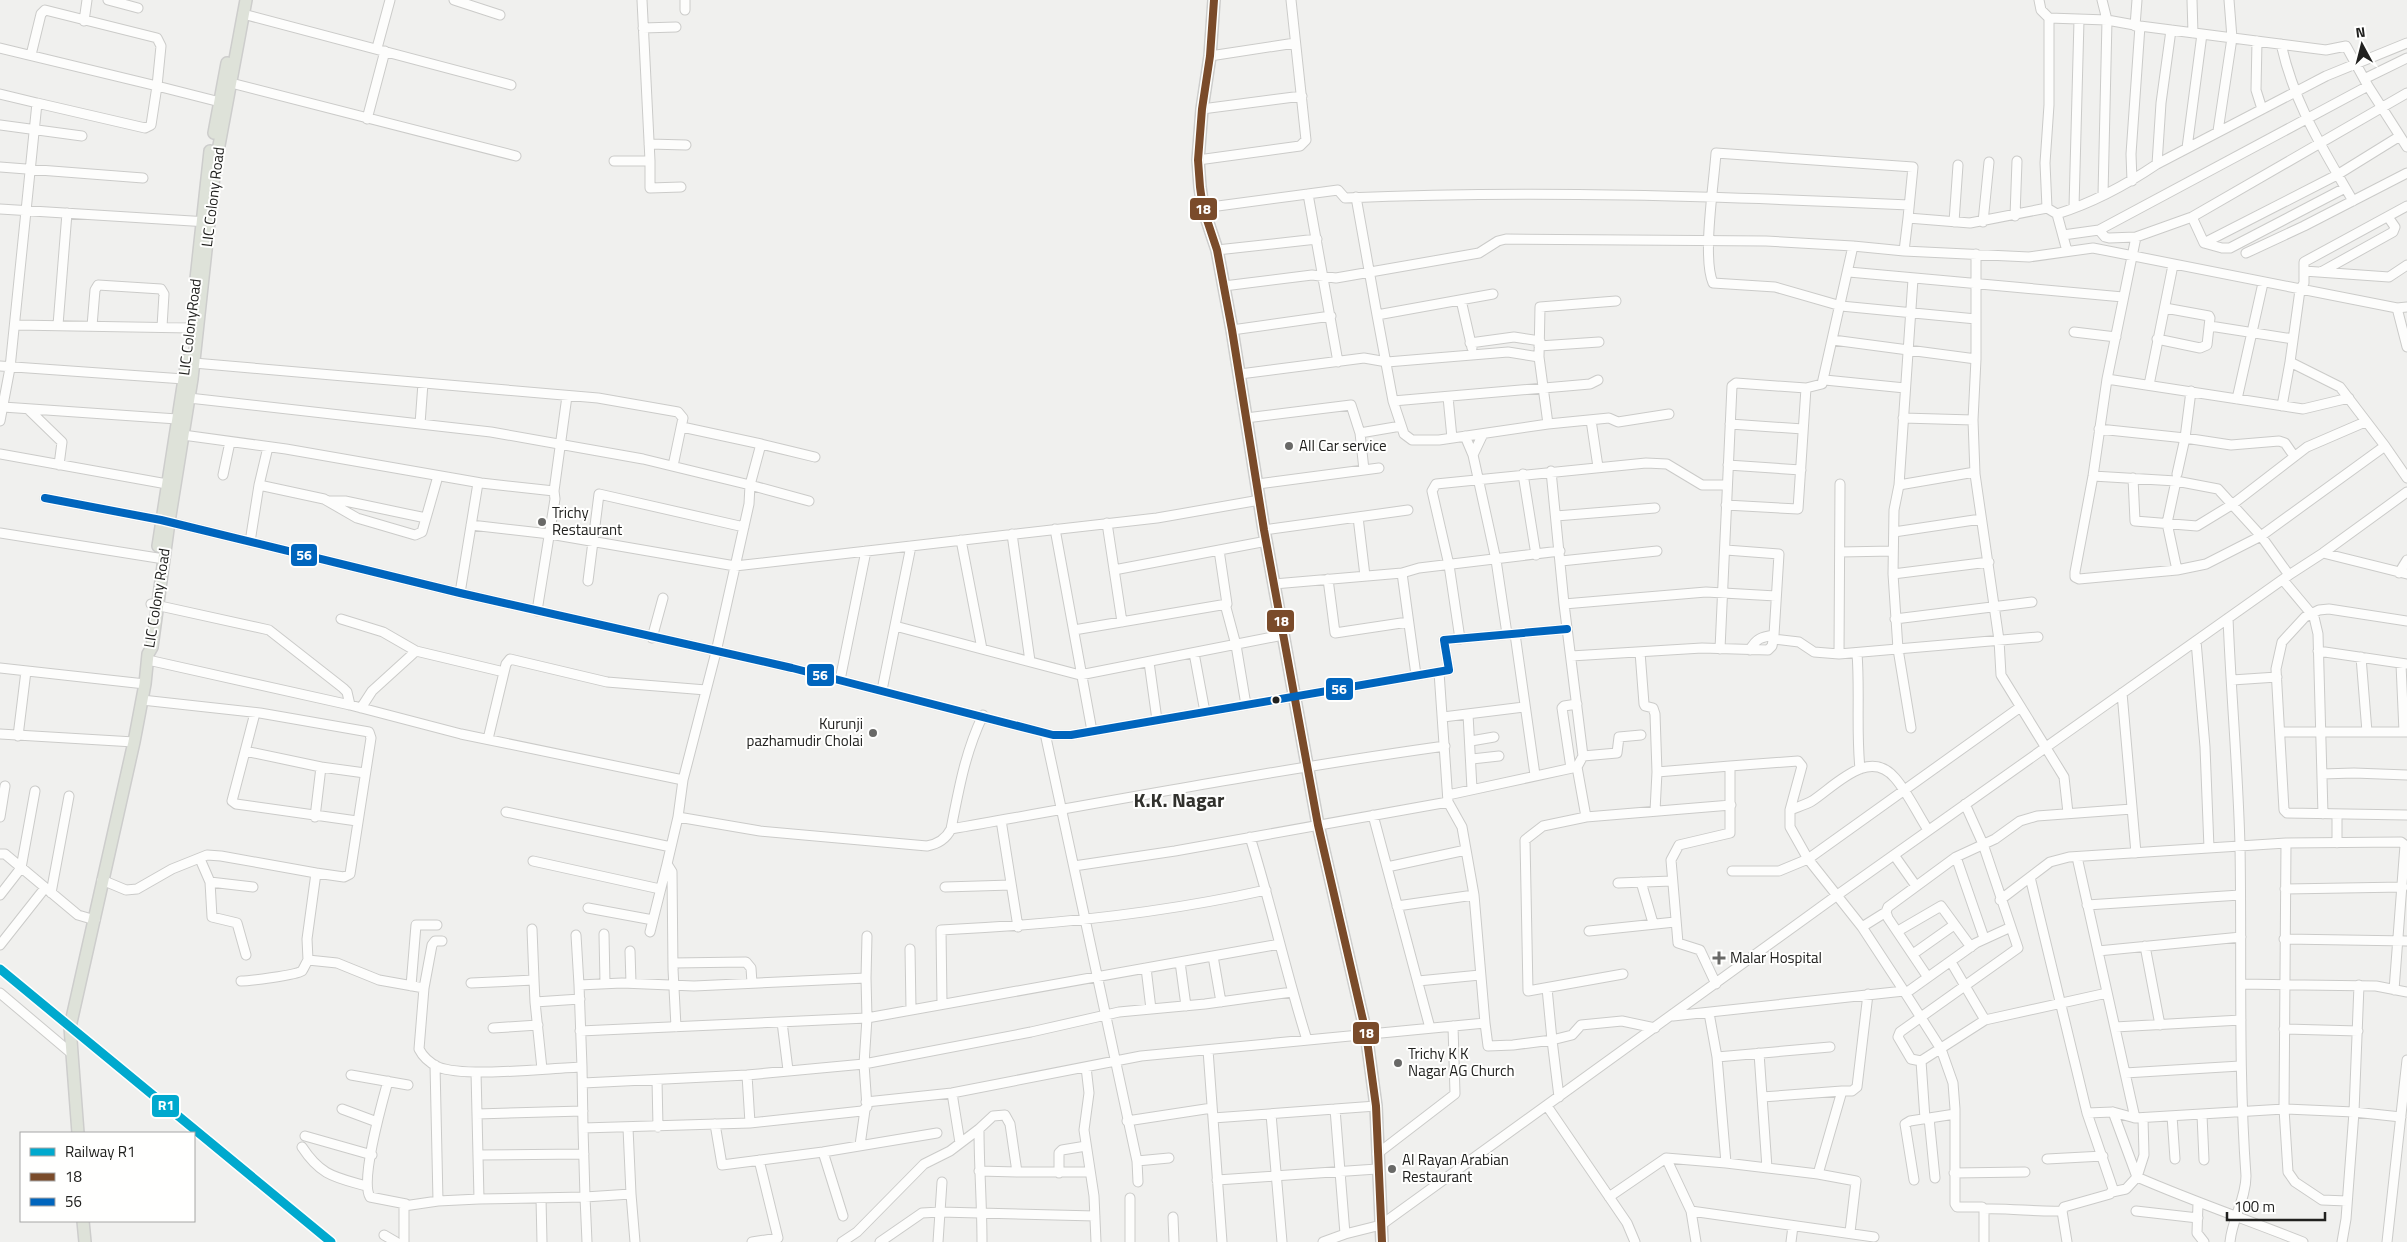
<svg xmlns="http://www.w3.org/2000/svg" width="2407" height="1242" font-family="'Titillium Web',sans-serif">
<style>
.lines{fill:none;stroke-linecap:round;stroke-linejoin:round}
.minor-casing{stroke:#cbcbc9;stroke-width:11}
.major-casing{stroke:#cdcdcc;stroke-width:14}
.minor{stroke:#fdfdfc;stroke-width:9}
.major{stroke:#dee2d9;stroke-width:11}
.bus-1-casing{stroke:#fffffe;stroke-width:11}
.bus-2-casing{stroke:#fffffe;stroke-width:11}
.bus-1{stroke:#7a4b2a;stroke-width:8}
.bus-2{stroke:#0065bd;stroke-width:8}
.rail-1-casing{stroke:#fffffe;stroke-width:12}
.rail-1{stroke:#00a9ce;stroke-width:9}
.poi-dot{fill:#696967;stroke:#fffffe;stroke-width:2}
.bus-dot{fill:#21211f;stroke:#fffffe;stroke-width:2}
.labels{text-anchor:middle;stroke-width:4;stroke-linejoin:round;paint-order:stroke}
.street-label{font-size:15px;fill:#21211f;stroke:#fffffe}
.poi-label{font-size:15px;fill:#21211f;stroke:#fffffe;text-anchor:start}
.district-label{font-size:20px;font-weight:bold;fill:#31312d;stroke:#fffffe}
.line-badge{stroke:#fffffe;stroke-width:2}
.badge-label{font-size:14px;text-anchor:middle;font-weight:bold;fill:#fff}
</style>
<rect width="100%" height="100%" fill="#f0f0ee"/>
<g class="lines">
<g class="minor-casing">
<path id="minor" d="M 108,0 L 138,8
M 454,0 L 500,15
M 685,0 L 685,10
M 2039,0 L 2041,10 L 2049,18
M 2102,0 L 2107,20 L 2103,195
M 2192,0 L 2193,33
M 243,14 L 511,85
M 84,21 L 87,0
M 2135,26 L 2137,0
M 643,28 L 676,27
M 2257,41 L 2256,90 L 2262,109
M 2281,44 C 2295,106 2322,147 2353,201
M 0,48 L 157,86 L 161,46 L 157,38 L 45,10 L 41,14 L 31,55
M 377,48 L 390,0
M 1210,56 L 1295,43
M 2364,79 L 2407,58
M 231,83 L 516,156
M 0,94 L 37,103
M 1202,109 L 1302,96
M 367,119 L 385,51
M 0,125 L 82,136
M 2218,131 L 2232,38 L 2229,0
M 649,144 L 686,145
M 2187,148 L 2202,34
M 1198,160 L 1300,146 L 1306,140 L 1291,0
M 614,161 L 650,161 L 642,0
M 650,161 L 650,188 L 681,187
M 2157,164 L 2161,103 L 2171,30
M 0,167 L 143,178
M 2132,181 L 2131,154 L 2140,26
M 1308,194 L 1338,362
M 1356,197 L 1377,315 L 1493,294
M 2074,207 L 2079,20
M 1203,208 L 1338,190 L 1345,198 C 1533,190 1721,196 1909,205
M 0,209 L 208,222
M 2057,214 C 2092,203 2126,185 2157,164 L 2326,76 L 2407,43
M 2015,216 L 2017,161
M 2192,217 L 2204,243 L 2222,248 L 2230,248 L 2345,188
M 1908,218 L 1913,167 L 1716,153 C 1714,183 1702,258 1713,283 L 1775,287 L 1841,306 L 1976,319
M 1954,222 L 1958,165
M 1983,222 L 1989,162
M 2099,230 L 2105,237 L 2109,238 L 2136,237 L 2192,217 L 2407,93
M 2063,235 L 2099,230 L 2368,86
M 2136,237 L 2107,379 L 2093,476 L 2075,572 L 2075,577 L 2079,579 L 2177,570 L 2206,564 L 2261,536 L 2385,446 L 2340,387 L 2290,362 L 2300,290 L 2304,283 L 2304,262 L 2407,206
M 2204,243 L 2337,175 L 2400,136
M 1217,250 L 1317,239
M 1904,251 L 1908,218 L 1970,223 L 2047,208
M 2067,251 L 2057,214 L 2047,208 L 2045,163 L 2049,105 L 2049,18 L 2107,20 L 2140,26 L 2326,50 L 2346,46 L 2368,86 L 2407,147
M 2246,253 L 2304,226 L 2407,173
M 1976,254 L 1976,359 L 1973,420 L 1975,474 L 1999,640 L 2001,675 L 2064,777 L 2068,813
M 2304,271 L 2389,277 L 2407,265
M 1849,272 L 2123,297
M 2321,272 L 2393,232 L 2395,227 L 2388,217
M 1224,286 L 1312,275 L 1336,278 L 1479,253 L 1498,241 L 1506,239 L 1766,241 L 1853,246 L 1904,251 L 2029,257 L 2093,248 L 2397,308 L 2407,307
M 1461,300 L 1472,348
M 2397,308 L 2407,347
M 1377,315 L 1393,401 L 1590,384 L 1598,380
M 15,325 L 191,328
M 58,325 L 67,213
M 92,326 L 95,290 L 98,285 L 161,289 L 164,294 L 162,327
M 2210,326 L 2293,339
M 1232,330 L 1331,316
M 2074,332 L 2116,337
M 2157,339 L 2200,348 L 2207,345 L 2210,318 L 2209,316 L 2165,308
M 1833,340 L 1976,359
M 1470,343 L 1514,337 L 1540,341
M 1539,346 L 1599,342
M 1539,357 L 1548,424
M 194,363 L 598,398 L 678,412 L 683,418 L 673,466
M 0,366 L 184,379
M 1240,374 L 1364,358 L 1387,362 L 1508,352 L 1539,357 L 1540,307 L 1616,301
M 2107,379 L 2303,409 L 2349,398
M 1825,380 L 1905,388
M 2149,385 L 2173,265
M 1448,397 L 1452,438
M 189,398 L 491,432 L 643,459 L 750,485 L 749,504 L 716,652 L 683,780 L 678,817 L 667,864 L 672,872 L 673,969 L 676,1027
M 2237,399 L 2263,283
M 1393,401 L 1404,434 L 1412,440 L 1439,440 L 1548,424 L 1609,418 L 1618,422 L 1669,414
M 2282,406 L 2290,362
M 3,407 L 177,419
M 29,410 L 62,442 L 59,465
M 1246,418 L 1351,405 L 1360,433 L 1364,470
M 1903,418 L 1973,420
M 1591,420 L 1598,467
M 0,421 L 10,368 L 37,103 L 145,128 L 151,125 L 157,86 L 224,103
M 420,424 L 423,383
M 1730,424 L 1803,429
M 682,427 L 761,444 L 750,485 L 809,501
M 2099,429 L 2185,438 L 2231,445 L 2279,441 L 2285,443 L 2294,456
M 1360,433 L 1401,426
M 183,435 L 286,449 L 481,483 L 554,491 L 567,396
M 1465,436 L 1473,455 L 1496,560 L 1507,634
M 761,444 L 815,457
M 2385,446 L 2407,478
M 268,447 L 259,485 L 324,499 L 357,518 L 415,535 L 422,532 L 438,476
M 0,454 L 167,484
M 1473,455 L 1483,434
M 1728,465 L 1801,470
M 1551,471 L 1564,604 L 1583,756 L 1577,767
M 1523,474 L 1536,555
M 2177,474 L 2185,438 L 2191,391
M 223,475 L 230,442
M 2093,476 L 2176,481 L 2218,489 L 2261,536 L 2289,575
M 2133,478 L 2135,521 L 2197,526 L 2233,504 L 2307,447 L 2365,422
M 2176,481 L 2167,523 L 2177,570
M 1258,484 L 1379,468
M 1899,485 L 1975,472
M 45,498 L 161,520 L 460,593 L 792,668 L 1053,735 L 1071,735 L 1449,670 L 1444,640 L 1567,629
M 329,501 L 345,501 L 426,518
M 1726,505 L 1798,509 L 1806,388
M 1556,516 L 1655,508
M 1358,517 L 1365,576
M 1107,523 L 1122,622
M 471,525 L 550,534 L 735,566 L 911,546
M 1055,529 L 1092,731
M 1264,530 L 1408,510
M 1894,532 L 1981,519
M 0,533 L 164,559
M 1012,534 L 1030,661
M 961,540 L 982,649
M 250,542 L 259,485
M 1840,552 L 1893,551
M 2323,553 L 2407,574
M 1561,561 L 1657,551
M 1114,570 L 1267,541
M 1402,573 L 1416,675
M 2399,573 L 2407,560
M 1893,574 L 1989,562
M 1328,579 L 1335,633 L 1408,622
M 2283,580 L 2314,617 L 2318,634 L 2323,814
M 588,581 L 599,494 L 744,527
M 1274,584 L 1402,573 L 1419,568 L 1560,551
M 460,593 L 478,483
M 151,604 L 269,630 L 343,688 L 347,692 L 350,705
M 1225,604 L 1236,645 L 1246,705
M 1564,604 L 1706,592 L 1776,596
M 537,611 L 555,499 L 554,491
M 2228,618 C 2231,694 2238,770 2240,846 C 2242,956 2238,1066 2246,1176 C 2246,1199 2232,1219 2230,1242
M 341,619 L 383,632 L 416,651 L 504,672
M 1895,619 L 2032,602
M 2407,621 L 2329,609 L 2319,610 L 2305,617 L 2282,642 L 2276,669 L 2284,810 L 2287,813 L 2407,815
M 895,626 L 1080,675 L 1283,635
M 1074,630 L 1227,604 L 1219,550
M 1515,634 L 1535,775
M 652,638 L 663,598
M 1460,639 L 1449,565 L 1432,491 L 1436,484 L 1646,463 L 1667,464 L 1702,485 L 1727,485
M 1774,639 L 1799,642 L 1814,652 L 1839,654 L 2038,637
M 2196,641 L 2205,747 L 2209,848
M 1720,649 L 1732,386 L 1736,383 L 1806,388 L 1822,384 L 1853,246
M 1750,650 C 1756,638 1762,637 1774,635
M 2318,651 L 2407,664
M 1640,652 L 1644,704 L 1645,706 L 1653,708 L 1655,714 L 1657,772 L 1655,811
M 1194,653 L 1205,712
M 1857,653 C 1860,692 1856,730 1860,769
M 1839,654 L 1840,484
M 1571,656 L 1702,648 L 1768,650 L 1772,646 L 1774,635 L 1779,554 L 1726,550
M 2361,657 L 2367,732
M 148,660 L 350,705 L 461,734 L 683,780
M 1149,662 L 1157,720
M 2401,664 L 2404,732
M 0,668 L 145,684
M 840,680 L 866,551
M 2232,680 L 2277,677
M 882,690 L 911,546 L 1157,518 L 1260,500
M 2122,693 L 2136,853
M 142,700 L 260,713 L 369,732 L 371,738 L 350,874 L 344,877 L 316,873
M 361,708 L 372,691 L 416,651
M 255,713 L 232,801 L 236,804 L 357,821
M 1468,714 L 1472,789
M 1443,717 L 1524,707
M 1911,728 L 1898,649 L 1893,574 L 1894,510 L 1899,485 L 1913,279
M 2280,732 L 2407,732
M 1045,733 L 1137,1161 L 1138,1182
M 0,734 L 134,742
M 18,736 L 26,671
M 488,739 L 506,664 L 510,659 L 607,682 L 706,690
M 1471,741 L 1494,737
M 245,751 L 321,767 L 315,817
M 1583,756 L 1617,753 L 1619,737 L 1641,735
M 1472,759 L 1499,756
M 321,767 L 365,773
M 1571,768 L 1562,708 L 1564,706 L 1577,704
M 1657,772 L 1730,766
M 2322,774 L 2354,773 L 2407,775
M 1448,795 L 1577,767 L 1586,817 L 1731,805
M 1448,802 L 1462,827 L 1474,895 L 1485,1023
M 1965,804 L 1983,844 L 2018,948 L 1900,1032 L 1898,1037 L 1911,1059 L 1921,1061 L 1985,1020 L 2107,993
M 1790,810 C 1797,807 1805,805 1812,801 C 1835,786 1869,747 1895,778 C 1908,793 1917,813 1928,830
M 506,812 L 671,847
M 2337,814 L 2337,843
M 1373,815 L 1430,1028
M 0,817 L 5,786
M 678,817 L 760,831 L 927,846 C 938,844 946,839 951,829 C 959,788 965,753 983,715
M 1586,817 L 1543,826 L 1525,840 L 1528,991 L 1623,974
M 1001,820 L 1018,927
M 951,829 C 1116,800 1280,769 1445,746
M 1250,837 C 1271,904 1286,973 1307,1040
M 2286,843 L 2401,842 L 2405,845 L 2394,990
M 0,854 L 5,854 L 78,915 L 95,920
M 1894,855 L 1916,886
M 1956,857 L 1984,938
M 2077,857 L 2135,1118 L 2284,1109 L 2354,1112 L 2401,1117
M 200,859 L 210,882 L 212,917 L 237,923 L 246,955
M 533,861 L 660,889
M 1074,866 L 1175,851 L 1448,802 L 1439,672
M 1387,867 L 1466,850
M 1732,871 L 1779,871 L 1808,859 L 2019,708
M 2030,877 L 2087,1113 L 2113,1189 L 2110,1194 L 2064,1207 L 2062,1211 L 2067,1242
M 102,880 L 126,890 L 137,889 L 172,869 L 207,855 L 221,856 L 316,873 L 307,939 L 308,960 L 337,963 L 379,980 L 424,988 L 419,1049 C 423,1057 430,1063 438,1067 C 466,1078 548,1068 582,1067 L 579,985 L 622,983 L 694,986 L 866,978 L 867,1018 L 864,1064 L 867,1107 L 862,1111 L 750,1123 L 583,1128 L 582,1067
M 210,882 L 253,887
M 1641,882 L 1653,923
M 1618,883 L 1672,881
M 945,887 L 1011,885
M 2285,889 L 2403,887
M 51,893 L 69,796
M 0,895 L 21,868 L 35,791
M 2000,900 L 2050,862 L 2069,857 L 2286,843 L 2284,1109 L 2288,1172 L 2295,1182 L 2322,1200 L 2347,1201
M 2087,905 L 2240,895
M 1397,906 L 1474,895
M 588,908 L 653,920
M 1862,927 L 1886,912
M 532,929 L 534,980
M 1589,931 L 1675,922
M 1898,931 L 1941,906 L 1971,947
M 650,932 L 667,864
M 604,934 L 605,983
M 576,935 L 579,985
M 2284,939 L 2407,941
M 0,945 L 45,888
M 2145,946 L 2160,1025
M 910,949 L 911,1009
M 630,951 L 631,983
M 2098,951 L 2241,937
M 1913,954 L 1954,925
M 1213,956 L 1221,1002
M 1180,962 L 1186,1006
M 1951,962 L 1985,1020
M 673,963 L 746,962 L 751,968 L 752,983
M 1146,968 L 1151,1009
M 1927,976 L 1888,918 L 1886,912 L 1888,907 L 1956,857 L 1995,839 L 2020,821 L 2037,816 L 2132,809
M 866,978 L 867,936
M 241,981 C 250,981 296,975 302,971 C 304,968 306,963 308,960
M 1418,981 L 1480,975
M 471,983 L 534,980 L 535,1002
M 1716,984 L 1700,950 L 1678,943 L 1671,860 L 1679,845 L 1730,833 L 1730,766 L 1798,761 L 1802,766 L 1790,810 L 1790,827 L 1808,859 L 1862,927 L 1904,991 L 1941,1049 L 1953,1083 L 1955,1109 L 1955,1204 L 1957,1207 L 1982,1207 L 1984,1209 L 1984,1242
M 2241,984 L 2376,986 L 2407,992
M 411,986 L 416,925 L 437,925
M 424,988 L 432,945 L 435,941 L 442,941
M 1547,988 L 1552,1040 L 1572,1035 L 1581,1025 L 1622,1021 L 1655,1028
M 0,993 L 71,1053
M 1906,993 L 1976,943 L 2011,927
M 942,1003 L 941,930 C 1051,925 1159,914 1266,890
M 1709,1013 L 1717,1057 L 1726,1163 L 1818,1174 L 1842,1091 L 1852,1091 L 1857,1087 L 1868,994
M 1673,1016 L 1904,991
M 782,1022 L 788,1070
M 2115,1027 L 2241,1020
M 493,1028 L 538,1025
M 2284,1029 L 2358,1031
M 580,1031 L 867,1018 L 1280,944
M 1208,1050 L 1222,1242
M 1759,1053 L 1767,1168
M 1717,1057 L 1830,1047
M 1921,1061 L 1925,1119
M 435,1065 L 438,1201 L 479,1199 L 476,1072
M 1086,1067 L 1089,1093 L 1084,1130 L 1094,1196 L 1096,1242
M 542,1069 L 535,1002 L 580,999
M 2125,1073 L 2240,1066
M 351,1075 L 408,1085
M 747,1075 L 750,1123
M 657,1080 L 658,1127
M 388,1081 C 382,1103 360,1180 370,1197 L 406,1204
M 583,1083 L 747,1075 L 864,1064 L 1031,1032 L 1119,1012 L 1205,1004 L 1292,992
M 952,1093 L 960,1143
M 1762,1097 L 1842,1091
M 866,1102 L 952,1093 L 1141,1056 L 1485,1023 L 1488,1046 L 1513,1045 L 1552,1040 L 1559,1097
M 1547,1106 L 1627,1223 L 1635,1242
M 342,1109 L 377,1122
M 1335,1109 L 1345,1234
M 2087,1113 L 2113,1112 L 2135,1118
M 477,1114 L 583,1111
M 1271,1114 L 1282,1242
M 2202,1115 L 2204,1160
M 2172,1116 L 2175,1159
M 1213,1118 L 1376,1106
M 1929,1118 L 1935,1178
M 2143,1118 L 2144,1155 L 2137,1177 C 2192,1201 2248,1220 2303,1242
M 1127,1121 L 1212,1108
M 715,1124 L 722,1165 L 823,1152 L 937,1133
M 305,1136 L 372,1155
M 860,1145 L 865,1110
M 302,1147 C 321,1176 335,1177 366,1186
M 823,1152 L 843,1216
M 1377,1154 L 1455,1094 L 1453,1026
M 478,1155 L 584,1154
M 1666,1158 L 1691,1211 L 1696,1242
M 2047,1159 L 2103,1156
M 1137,1161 L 1169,1158
M 979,1171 L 1017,1172 L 1010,1124 L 1005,1115 L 993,1116 L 979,1129 C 979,1167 982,1204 982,1242
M 1017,1172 L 1090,1172
M 1059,1173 L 1059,1153 L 1062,1150 L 1086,1146
M 1954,1173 L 2025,1172
M 1818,1174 L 1856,1181 L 1850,1232
M 1217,1180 L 1377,1169
M 1914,1180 L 1905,1124 L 1910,1121 L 1955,1114
M 2112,1192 L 2126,1189 L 2137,1177 L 2113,1112
M 631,1194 L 635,1242
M 1609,1197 L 1666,1158 L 1726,1163
M 541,1198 L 542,1242
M 479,1199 L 585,1197 L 583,1128
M 2198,1203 L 2197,1233 L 2204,1242
M 1984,1209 C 2011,1208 2035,1212 2062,1211
M 1691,1211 L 1874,1237
M 2136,1211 L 2198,1218
M 1173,1217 L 1174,1242
M 384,1235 L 396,1242
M 404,1242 L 404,1206 L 438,1201
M 587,1242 L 585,1197 L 631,1194 L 628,1128
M 752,1242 L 778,1238 L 759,1160
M 842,1242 L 857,1232 L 924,1164 L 950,1151 L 979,1129
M 880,1242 L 922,1213 L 940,1212 L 942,1182
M 938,1242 L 940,1212 L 1095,1216
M 1130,1242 L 1130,1198
M 1323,1242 L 1345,1234 L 1381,1225 L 1836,896 L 2289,575 L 2323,553 L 2407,492
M 1791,1242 L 1793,1226
M 2342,1242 L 2346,1219 L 2354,1112 L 2359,985
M 2387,1242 L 2407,1060"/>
</g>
<g class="major-casing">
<path id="major" d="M 1214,0 L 1210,56 L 1202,109 L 1198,160 L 1200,187 L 1203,208 L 1217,250 L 1232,330 L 1264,530 L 1318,825 L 1366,1033 L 1376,1106 L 1382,1242
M 214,133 L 227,63
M 196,279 L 210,151
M 158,546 L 187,360
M 78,1133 L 70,1027 L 134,742 L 145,684 L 148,654 L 152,647 L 169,522 L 192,379 L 215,167 L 246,0
M 83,1221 L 85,1242"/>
</g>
<use href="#minor" class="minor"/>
<use href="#major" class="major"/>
<g class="bus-1-casing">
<path id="bus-1" d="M 1214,0 L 1210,56 L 1202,109 L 1198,160 L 1200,187 L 1203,208 L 1217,250 L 1232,330 L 1264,530 L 1318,825 L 1366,1033 L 1376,1106 L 1382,1242"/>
</g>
<g class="bus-2-casing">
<path id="bus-2" d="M 45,498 L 161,520 L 460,593 L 792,668 L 1053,735 L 1071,735 L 1449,670 L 1444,640 L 1567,629"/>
</g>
<use href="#bus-1" class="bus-1"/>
<use href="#bus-2" class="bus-2"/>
<g class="rail-1-casing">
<path id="rail-1" d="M 0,969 L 331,1242"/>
</g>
<use href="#rail-1" class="rail-1"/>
</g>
<g class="poi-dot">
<circle cx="1289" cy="446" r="5"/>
<circle cx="542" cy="522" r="5"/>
<circle cx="873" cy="733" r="5"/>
<path d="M1716.5 950.5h5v5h5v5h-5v5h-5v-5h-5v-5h5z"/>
<circle cx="1398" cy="1063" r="5"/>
<circle cx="1392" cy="1169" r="5"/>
</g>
<circle class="bus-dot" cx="1276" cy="700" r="4.5"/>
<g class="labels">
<g class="street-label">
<text transform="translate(213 197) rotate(-83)" y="5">LIC Colony Road</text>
<text transform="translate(190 327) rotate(-83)" y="5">LIC ColonyRoad</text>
<text transform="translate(157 598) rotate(-81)" y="5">LIC Colony Road</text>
</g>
<g class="poi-label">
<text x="1299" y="451">All Car service</text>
<text x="552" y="518">Trichy<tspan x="552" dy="17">Restaurant</tspan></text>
<text x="863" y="729" text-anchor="end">Kurunji<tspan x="863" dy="17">pazhamudir Cholai</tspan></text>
<text x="1730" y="963">Malar Hospital</text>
<text x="1408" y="1059">Trichy K K<tspan x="1408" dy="17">Nagar AG Church</tspan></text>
<text x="1402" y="1165">Al Rayan Arabian<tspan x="1402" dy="17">Restaurant</tspan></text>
</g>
<g class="district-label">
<text x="1179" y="807">K.K. Nagar</text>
</g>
</g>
<g class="line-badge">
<rect x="1189" y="197" width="29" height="24" rx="5" fill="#7a4b2a"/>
<rect x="290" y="543" width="28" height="24" rx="5" fill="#0065bd"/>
<rect x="1266" y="609" width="29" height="24" rx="5" fill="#7a4b2a"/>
<rect x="806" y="663" width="29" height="24" rx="5" fill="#0065bd"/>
<rect x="1325" y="677" width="29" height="24" rx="5" fill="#0065bd"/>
<rect x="1352" y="1021" width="28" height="24" rx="5" fill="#7a4b2a"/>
<rect x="151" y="1094" width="29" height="24" rx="5" fill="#00a9ce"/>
</g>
<g class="badge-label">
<text x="1203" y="214">18</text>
<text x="304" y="560">56</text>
<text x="1281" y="626">18</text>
<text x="820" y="680">56</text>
<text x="1339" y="694">56</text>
<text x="1366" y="1038">18</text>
<text x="166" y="1110">R1</text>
</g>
<rect x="20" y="1132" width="175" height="90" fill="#fffffe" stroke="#a6a6a5"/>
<rect x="30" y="1148" width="25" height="8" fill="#00a9ce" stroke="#a6a6a5"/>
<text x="65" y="1157" font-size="15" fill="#21211f">Railway R1</text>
<rect x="30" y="1173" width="25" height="8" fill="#7a4b2a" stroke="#a6a6a5"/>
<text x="65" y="1182" font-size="15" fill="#21211f">18</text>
<rect x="30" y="1198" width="25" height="8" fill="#0065bd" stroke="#a6a6a5"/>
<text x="65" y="1207" font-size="15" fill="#21211f">56</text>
<g transform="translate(2362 45) rotate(353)" stroke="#fffffe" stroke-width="4" paint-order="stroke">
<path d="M0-4L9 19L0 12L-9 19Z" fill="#21211f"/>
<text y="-8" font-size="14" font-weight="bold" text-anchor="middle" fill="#21211f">N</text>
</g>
<path d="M2227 1212v8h98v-8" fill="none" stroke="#21211f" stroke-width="2.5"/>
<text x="2234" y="1212" font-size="15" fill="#21211f" stroke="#fffffe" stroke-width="4" paint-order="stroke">100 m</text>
</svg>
